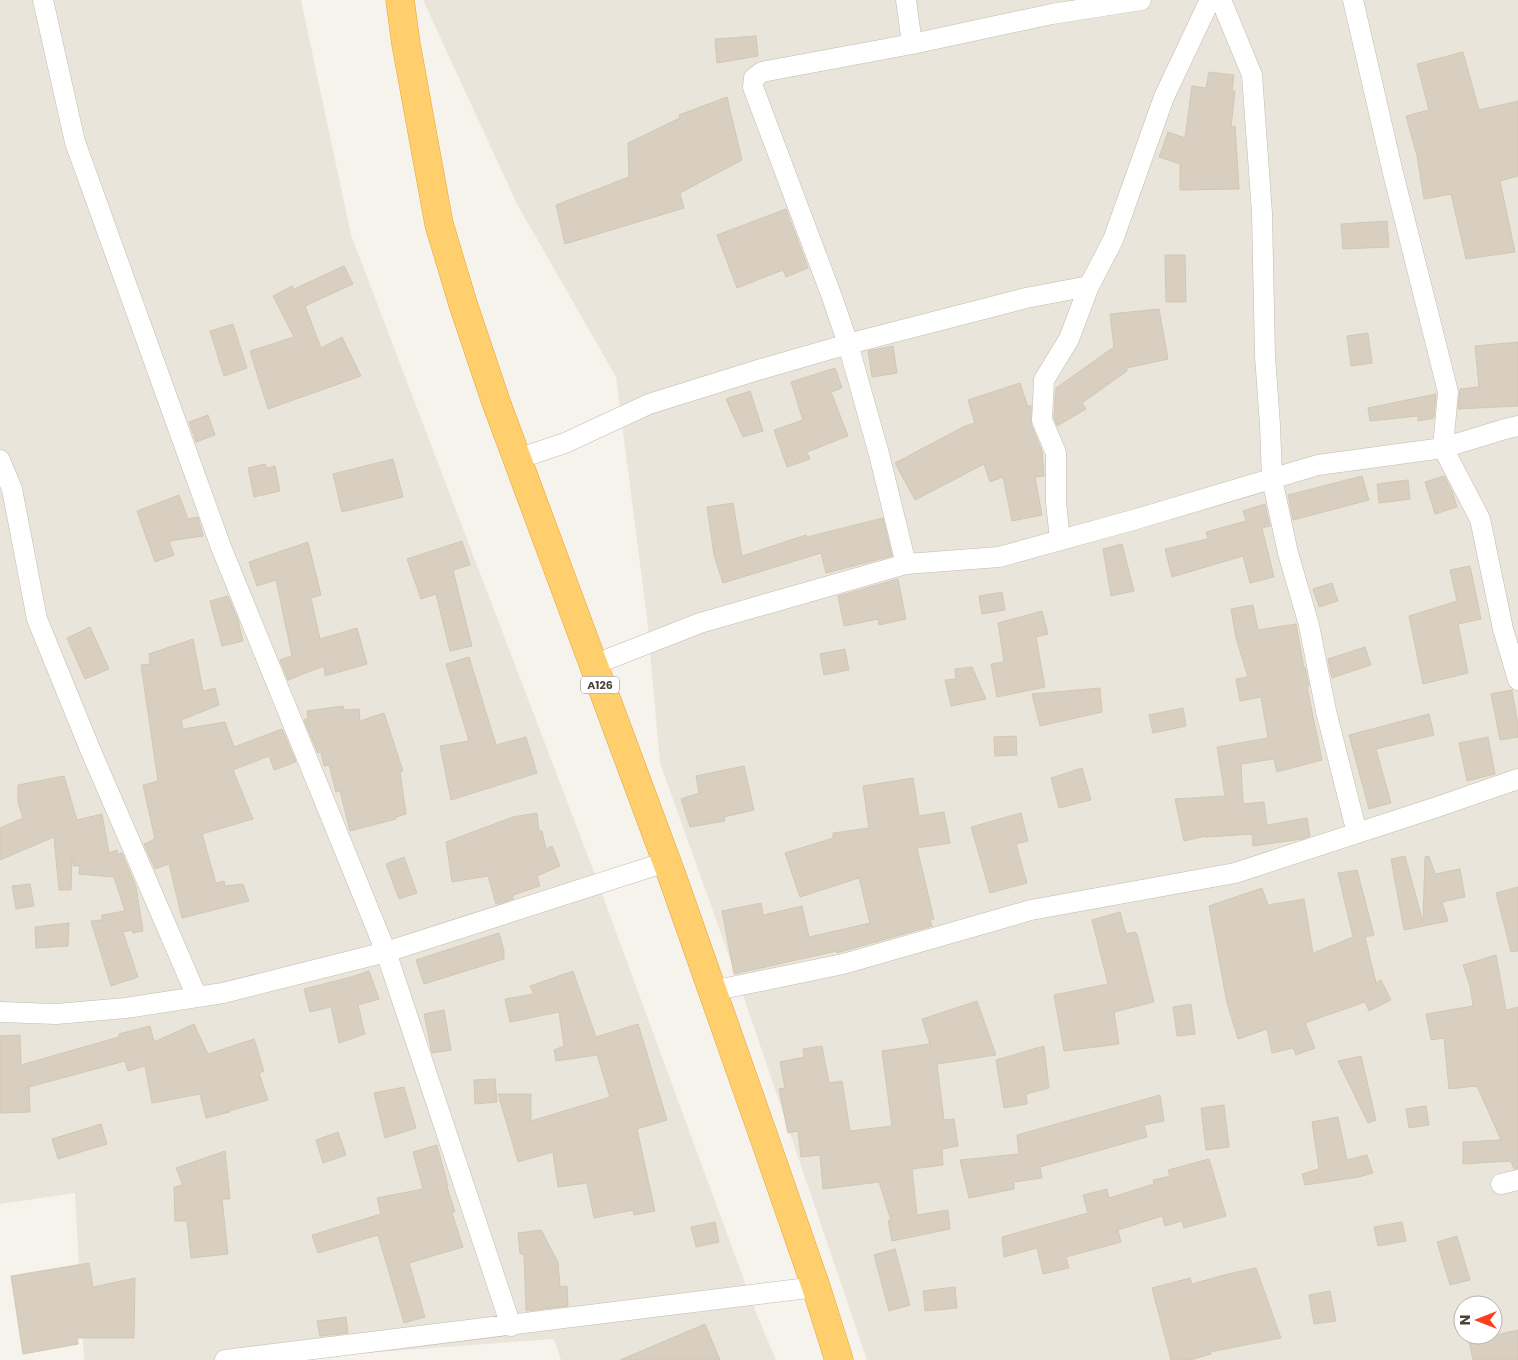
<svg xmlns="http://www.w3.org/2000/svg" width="1518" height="1360" font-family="Poppins,sans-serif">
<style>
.residential{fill:#eae5da;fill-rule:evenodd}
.building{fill:#d8cfc1;stroke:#d3c7b4}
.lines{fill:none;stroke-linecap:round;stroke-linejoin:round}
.street-casing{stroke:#c2bbae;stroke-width:21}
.highway-casing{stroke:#e0a43c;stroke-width:29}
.street{stroke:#fff;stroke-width:20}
.highway{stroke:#ffcf6e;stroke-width:28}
.labels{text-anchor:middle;stroke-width:4;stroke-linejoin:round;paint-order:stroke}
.shield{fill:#fff;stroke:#817c74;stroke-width:1}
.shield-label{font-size:11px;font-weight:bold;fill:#4b4439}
</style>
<rect width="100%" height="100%" fill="#f6f3ec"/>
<path class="residential" d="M 0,0 L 301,0 L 351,235 L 594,872 L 755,1310 L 776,1360 L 561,1360 L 554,1339 L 267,1360 L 84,1360 L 75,1193 L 0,1204 Z
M 423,0 L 1518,0 L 1518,1360 L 867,1360 L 743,995 L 660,763 L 647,618 L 616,377 L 517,204 ZM 1463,1305 L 1493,1305 L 1493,1335 L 1463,1335 Z"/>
<path class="building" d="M 756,36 L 758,56 L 717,63 L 715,39 Z
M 1463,52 L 1479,110 L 1518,101 L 1518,176 L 1500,181 L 1515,252 L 1466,259 L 1451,194 L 1424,199 L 1417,156 L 1406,116 L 1429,110 L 1417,64 Z
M 1209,72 L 1234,75 L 1232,91 L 1235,91 L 1231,127 L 1235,126 L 1239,189 L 1180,190 L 1180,164 L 1159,157 L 1168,132 L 1185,138 L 1192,86 L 1206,88 Z
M 727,97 L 742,160 L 680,193 L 684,208 L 565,244 L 556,205 L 629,177 L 628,143 L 680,118 L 679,115 Z
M 786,209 L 808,268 L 786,277 L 783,270 L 737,288 L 717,235 Z
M 1387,221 L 1389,247 L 1343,249 L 1341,224 Z
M 1165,255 L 1185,255 L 1186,302 L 1166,302 Z
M 344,266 L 353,284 L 305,306 L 321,348 L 342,337 L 361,376 L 268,409 L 250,351 L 294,337 L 273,296 L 292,286 L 294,289 Z
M 1159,309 L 1168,359 L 1127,368 L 1127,371 L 1082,403 L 1086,409 L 1057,426 L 1054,418 L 1056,388 L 1114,347 L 1110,314 Z
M 233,324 L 247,368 L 224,376 L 210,331 Z
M 1368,333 L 1372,363 L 1351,366 L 1347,336 Z
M 1518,342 L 1518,406 L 1458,409 L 1460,389 L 1479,387 L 1475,346 Z
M 893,346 L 897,373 L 872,377 L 868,351 Z
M 835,368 L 842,388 L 831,392 L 848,436 L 807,452 L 810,459 L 787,467 L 774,430 L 803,420 L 791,382 Z
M 1020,383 L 1028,407 L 1031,405 L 1031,424 L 1042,451 L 1044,476 L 1035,477 L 1042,515 L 1012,521 L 1003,477 L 990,482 L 984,464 L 915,500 L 895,463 L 965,426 L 975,423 L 968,400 Z
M 750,391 L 763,431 L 743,437 L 726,399 Z
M 1436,394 L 1434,418 L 1418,421 L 1418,416 L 1370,421 L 1368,408 Z
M 208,415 L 215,435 L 196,442 L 189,422 Z
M 393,459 L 403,497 L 342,512 L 333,474 Z
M 265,464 L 267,468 L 275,466 L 280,491 L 254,497 L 248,468 Z
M 1362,476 L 1369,500 L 1293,520 L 1288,495 Z
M 1444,476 L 1452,491 L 1457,507 L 1435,514 L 1425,482 Z
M 1408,480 L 1410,499 L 1379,503 L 1377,484 Z
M 179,495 L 188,519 L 198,517 L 203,536 L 169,541 L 174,555 L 155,562 L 137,511 Z
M 733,503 L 742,556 L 806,535 L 807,537 L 883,518 L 892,556 L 826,573 L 821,553 L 723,583 L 714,555 L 707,507 Z
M 1265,504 L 1270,526 L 1262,528 L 1274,577 L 1250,583 L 1243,556 L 1172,577 L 1165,549 L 1208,539 L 1206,532 L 1246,521 L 1243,511 Z
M 462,541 L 470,565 L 453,570 L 472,646 L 450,651 L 436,594 L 421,599 L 407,559 Z
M 308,542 L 321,595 L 311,598 L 320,639 L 357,628 L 367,664 L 325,676 L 324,666 L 288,680 L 280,660 L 292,656 L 276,580 L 257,586 L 249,562 Z
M 1122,544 L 1134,591 L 1111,596 L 1103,549 Z
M 1470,566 L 1481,619 L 1458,624 L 1468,673 L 1423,684 L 1409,616 L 1457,601 L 1450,570 Z
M 898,579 L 906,619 L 879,625 L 878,619 L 844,626 L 838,596 Z
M 1332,583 L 1338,601 L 1319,607 L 1313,589 Z
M 1002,592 L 1005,610 L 982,614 L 979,596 Z
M 228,596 L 238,620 L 243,641 L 222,646 L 210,601 Z
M 1253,605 L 1258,630 L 1296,624 L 1304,668 L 1305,667 L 1309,686 L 1307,687 L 1322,760 L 1277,772 L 1274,759 L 1241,764 L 1243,804 L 1264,802 L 1267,825 L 1307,818 L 1310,836 L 1302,839 L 1253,846 L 1252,834 L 1206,837 L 1206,836 L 1184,841 L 1175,799 L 1225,796 L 1217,747 L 1268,738 L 1261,697 L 1240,701 L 1236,679 L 1248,677 L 1236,638 L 1231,609 Z
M 1042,611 L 1048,634 L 1036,637 L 1045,687 L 997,697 L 991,664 L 1004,662 L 998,623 Z
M 90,627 L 109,669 L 85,679 L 67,638 Z
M 193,639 L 203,691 L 215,688 L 219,705 L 181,720 L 183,729 L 225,722 L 234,747 L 282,729 L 296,762 L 274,770 L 269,756 L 233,770 L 253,819 L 202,834 L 216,883 L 224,881 L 225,886 L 243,884 L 249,901 L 182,918 L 169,864 L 155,869 L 144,844 L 155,839 L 143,785 L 158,781 L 141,665 L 150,664 L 149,654 Z
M 1365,647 L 1371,665 L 1332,678 L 1328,659 Z
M 845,649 L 849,670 L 824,675 L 820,654 Z
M 469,657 L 496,745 L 526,737 L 537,773 L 451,800 L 440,746 L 469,741 L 446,664 Z
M 972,667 L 986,699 L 951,706 L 945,680 L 956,679 L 955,669 Z
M 1100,688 L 1102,712 L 1040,726 L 1032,694 Z
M 1512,690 L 1518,725 L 1518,737 L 1500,740 L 1491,694 Z
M 343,706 L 344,710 L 359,709 L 360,721 L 384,713 L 403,771 L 400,771 L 406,814 L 396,817 L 396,819 L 350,831 L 340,791 L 336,792 L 329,765 L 324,766 L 321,752 L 318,753 L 304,720 L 308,718 L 307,711 Z
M 1183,708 L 1186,726 L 1153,733 L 1149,715 Z
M 1429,714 L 1434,735 L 1376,749 L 1391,803 L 1369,809 L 1349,735 Z
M 1016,736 L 1017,755 L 995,756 L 994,737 Z
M 1488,737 L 1495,774 L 1467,781 L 1459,743 Z
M 744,766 L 754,810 L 724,817 L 725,821 L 690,827 L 681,799 L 699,793 L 696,776 Z
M 1082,768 L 1091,800 L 1059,808 L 1051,778 Z
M 64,776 L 77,820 L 102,814 L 109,853 L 117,850 L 118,854 L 122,853 L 136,887 L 143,931 L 133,933 L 132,930 L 123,932 L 138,977 L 111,986 L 91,921 L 102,920 L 102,915 L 125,911 L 114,877 L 79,874 L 80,866 L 74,866 L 72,859 L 71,890 L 59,890 L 54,837 L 0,860 L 0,828 L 23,818 L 18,802 L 18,785 Z
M 913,778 L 919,816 L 944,812 L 950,843 L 917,848 L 934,919 L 930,920 L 932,926 L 840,952 L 837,953 L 837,951 L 734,974 L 722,911 L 761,903 L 763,915 L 802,906 L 809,937 L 870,923 L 859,878 L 800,897 L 785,853 L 833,838 L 833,833 L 869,828 L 863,786 Z
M 537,813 L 539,831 L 542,831 L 546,849 L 552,846 L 560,866 L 537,876 L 540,886 L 513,895 L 513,899 L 496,904 L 488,876 L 452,882 L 446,842 L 513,817 Z
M 1021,813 L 1028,841 L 1016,844 L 1027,883 L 990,893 L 971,827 Z
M 1405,856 L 1423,922 L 1425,857 L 1429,856 L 1435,874 L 1460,869 L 1465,897 L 1442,902 L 1448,921 L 1404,930 L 1391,859 Z
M 404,857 L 417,893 L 399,899 L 386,864 Z
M 1357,870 L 1374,935 L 1365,937 L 1376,983 L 1381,980 L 1391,1000 L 1369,1011 L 1365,1002 L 1305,1023 L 1315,1048 L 1296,1055 L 1293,1048 L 1272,1053 L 1267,1029 L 1238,1039 L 1227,1003 L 1209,906 L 1262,888 L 1268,905 L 1304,899 L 1313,953 L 1353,937 L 1338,873 Z
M 30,884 L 34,906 L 16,909 L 12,886 Z
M 1518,887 L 1518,951 L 1511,952 L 1496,893 Z
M 1120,912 L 1126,934 L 1135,932 L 1137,934 L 1154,1002 L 1114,1012 L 1119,1044 L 1064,1051 L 1054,995 L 1108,984 L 1092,920 Z
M 69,923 L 68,946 L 36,948 L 35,927 Z
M 499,933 L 504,951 L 504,959 L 424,984 L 416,960 Z
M 1496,955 L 1506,1010 L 1518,1007 L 1518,1168 L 1514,1169 L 1511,1161 L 1463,1164 L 1463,1142 L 1501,1140 L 1477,1086 L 1449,1089 L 1444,1038 L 1431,1040 L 1426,1014 L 1473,1006 L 1470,986 L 1463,965 Z
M 369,971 L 379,999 L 358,1005 L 365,1034 L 339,1043 L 331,1007 L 310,1012 L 304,989 L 351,977 Z
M 573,971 L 596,1037 L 638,1024 L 667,1120 L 637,1129 L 655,1211 L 634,1215 L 633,1210 L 594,1218 L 587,1183 L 558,1187 L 553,1152 L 518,1162 L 498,1094 L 531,1094 L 531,1121 L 610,1097 L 597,1055 L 556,1061 L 554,1050 L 564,1046 L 559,1012 L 510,1022 L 505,999 L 534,994 L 530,986 Z
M 977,1001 L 996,1055 L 937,1064 L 944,1120 L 954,1119 L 958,1146 L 942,1149 L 943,1165 L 912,1169 L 917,1215 L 948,1210 L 950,1229 L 892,1241 L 888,1220 L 891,1220 L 879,1182 L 823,1189 L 820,1155 L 801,1157 L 798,1131 L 788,1133 L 779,1089 L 785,1088 L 780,1062 L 804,1057 L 803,1049 L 822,1046 L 829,1083 L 842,1081 L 850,1131 L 892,1126 L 882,1051 L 930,1044 L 922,1019 Z
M 1191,1004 L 1195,1034 L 1177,1036 L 1173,1007 Z
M 444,1010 L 451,1050 L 432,1053 L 424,1014 Z
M 194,1024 L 208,1054 L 254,1039 L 264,1071 L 259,1073 L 268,1100 L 229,1111 L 230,1112 L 206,1118 L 200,1094 L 152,1103 L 145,1066 L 128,1071 L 125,1061 L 29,1087 L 30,1112 L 0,1113 L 0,1036 L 20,1035 L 21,1065 L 119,1037 L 119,1034 L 150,1026 L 154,1042 Z
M 1044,1046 L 1049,1088 L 1026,1094 L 1027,1104 L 1004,1108 L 996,1060 Z
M 1361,1056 L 1376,1120 L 1368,1123 L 1338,1061 Z
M 495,1079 L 497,1102 L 475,1104 L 474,1080 Z
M 404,1087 L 416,1128 L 385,1138 L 374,1093 Z
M 1160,1095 L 1164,1121 L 1144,1125 L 1147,1137 L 1040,1167 L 1042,1178 L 1014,1182 L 1014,1189 L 969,1198 L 960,1160 L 1019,1154 L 1017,1135 Z
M 1224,1105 L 1229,1147 L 1206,1150 L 1201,1108 Z
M 1426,1106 L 1429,1125 L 1409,1128 L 1406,1109 Z
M 1338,1117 L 1347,1160 L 1367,1155 L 1373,1173 L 1359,1177 L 1305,1185 L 1302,1174 L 1319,1169 L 1312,1122 Z
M 101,1124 L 107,1144 L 58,1159 L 52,1139 Z
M 338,1132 L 346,1155 L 323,1163 L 316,1140 Z
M 437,1145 L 448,1186 L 447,1187 L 455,1212 L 452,1213 L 463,1247 L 409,1263 L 425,1317 L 404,1323 L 378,1235 L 318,1253 L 312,1235 L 381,1214 L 377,1198 L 423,1189 L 413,1152 Z
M 225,1151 L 230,1199 L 222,1199 L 228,1254 L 191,1258 L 187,1221 L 175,1221 L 174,1187 L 183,1185 L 176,1168 Z
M 1209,1159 L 1226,1216 L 1184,1228 L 1182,1221 L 1165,1226 L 1162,1216 L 1118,1230 L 1121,1242 L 1066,1257 L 1069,1268 L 1043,1274 L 1037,1248 L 1004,1257 L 1002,1237 L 1088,1213 L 1083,1195 L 1107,1189 L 1109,1198 L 1154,1184 L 1153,1180 L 1170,1176 L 1168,1170 Z
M 715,1222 L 719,1242 L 696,1247 L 691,1227 Z
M 1402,1222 L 1406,1241 L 1378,1246 L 1374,1227 Z
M 541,1230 L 558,1262 L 560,1287 L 567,1286 L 568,1306 L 526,1311 L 524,1254 L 520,1254 L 518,1233 Z
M 1457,1236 L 1470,1280 L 1450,1285 L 1437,1242 Z
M 895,1249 L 910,1305 L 889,1311 L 874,1255 Z
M 89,1263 L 93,1287 L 135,1278 L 134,1338 L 77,1338 L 78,1344 L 23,1354 L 11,1276 Z
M 1256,1268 L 1281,1338 L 1210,1352 L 1211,1354 L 1190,1360 L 1171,1360 L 1152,1288 L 1190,1278 L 1192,1284 L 1228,1274 Z
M 955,1287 L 957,1308 L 925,1311 L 923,1291 Z
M 1330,1291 L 1336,1321 L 1314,1324 L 1309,1295 Z
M 346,1317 L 348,1333 L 320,1336 L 317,1321 Z
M 705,1324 L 720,1360 L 620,1360 Z
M 1518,1330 L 1518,1360 L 1473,1360 L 1469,1341 Z"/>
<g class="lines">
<g class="street-casing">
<path id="street" d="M 43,0 L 75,142 L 221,547 L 386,952 L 511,1326
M 906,0 L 912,44
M 1141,0 L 1052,14 L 912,44 L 762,72 L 754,78 L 753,87 L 832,297 L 848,344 L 879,454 L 906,564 L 999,557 L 1133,520 L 1318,465 L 1443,448 L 1480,519 L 1503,629 L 1518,680
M 1221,0 L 1252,75 L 1262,213 L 1265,356 L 1270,425 L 1272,479 L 1288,553 L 1309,625 L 1326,711 L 1357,833
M 1353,0 L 1393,173 L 1448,392 L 1443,448 L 1505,429 L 1518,426
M 517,459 L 565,443 L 649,404 L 758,370 L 848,344 L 1026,298 L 1089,286 L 1113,240 L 1164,97 L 1210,0
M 0,460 L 12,489 L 37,619 L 90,749 L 197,997
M 1060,540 L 1056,502 L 1056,453 L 1042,420 L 1044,380 L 1069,339 L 1089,286
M 593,665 L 700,623 L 906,564
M 712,991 L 843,964 L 1031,910 L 1235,873 L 1437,807 L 1518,779
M 0,1012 L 56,1014 L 126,1008 L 223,993 L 386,952 L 666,862
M 1501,1184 L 1518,1180
M 225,1360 L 816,1287"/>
</g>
<g class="highway-casing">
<path id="highway" d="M 400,0 L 406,44 L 439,224 L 463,304 L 496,402 L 672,876 L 766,1143 L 816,1287 L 839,1360"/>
</g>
<use href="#street" class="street"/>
<use href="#highway" class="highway"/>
</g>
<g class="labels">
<rect class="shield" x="581" y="676.5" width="38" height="17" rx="4"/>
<g class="shield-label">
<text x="600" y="689">A126</text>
</g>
</g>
<g transform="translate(1478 1320) rotate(270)"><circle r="24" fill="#ffffff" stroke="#b7b4b0"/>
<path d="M0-4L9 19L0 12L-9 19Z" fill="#fc3f1d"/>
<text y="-8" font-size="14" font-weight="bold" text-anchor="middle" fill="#4b4439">N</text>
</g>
</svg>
